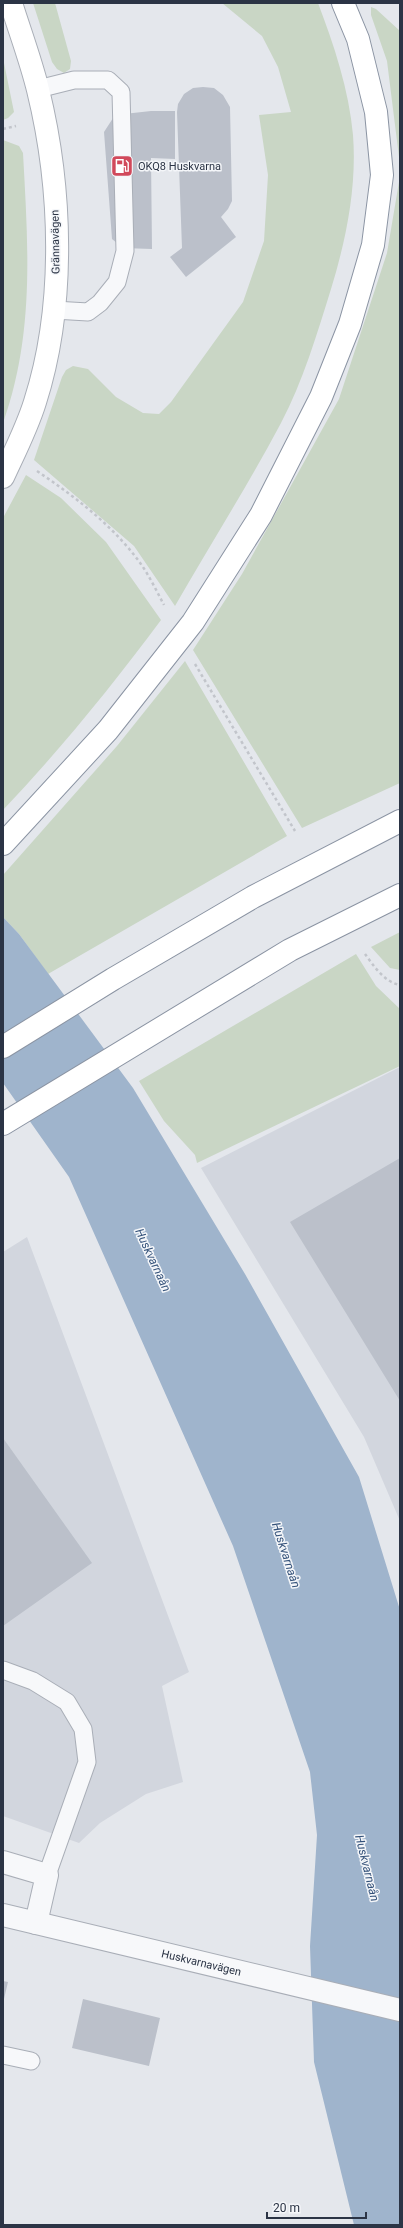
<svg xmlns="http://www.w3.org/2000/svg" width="403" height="2228" font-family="Roboto,sans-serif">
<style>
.built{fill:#d2d6de}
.green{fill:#c9d6c5}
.water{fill:#9fb4cc}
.building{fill:#bbc0ca}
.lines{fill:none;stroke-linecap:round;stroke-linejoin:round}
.service-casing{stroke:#a9aeb7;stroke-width:19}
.minor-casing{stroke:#a9aeb7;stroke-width:24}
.tertiary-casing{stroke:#a9aeb7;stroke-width:24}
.secondary-casing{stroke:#a9aeb7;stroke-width:24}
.motorway-casing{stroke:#8b94a3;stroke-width:24}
.path{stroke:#c2c5cb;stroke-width:2.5;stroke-dasharray:3 3;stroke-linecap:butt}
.service{stroke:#f7f8fa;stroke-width:17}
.minor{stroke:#f7f8fa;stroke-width:22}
.tertiary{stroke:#f7f8fa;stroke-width:22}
.secondary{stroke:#fff;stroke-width:22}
.motorway{stroke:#fff;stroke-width:22}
.labels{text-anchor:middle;stroke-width:3;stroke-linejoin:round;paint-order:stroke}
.poi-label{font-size:11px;fill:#2b3445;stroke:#f4f6f9;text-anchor:start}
.street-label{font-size:11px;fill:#2b3445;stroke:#f4f6f9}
.water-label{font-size:12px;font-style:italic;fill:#34527a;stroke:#f4f6f9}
</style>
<rect width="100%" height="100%" fill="#e4e7ec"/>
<path class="built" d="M 400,1067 L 400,1521 L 364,1437 L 201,1168 Z
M 27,1237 L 189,1672 L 162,1686 L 183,1782 L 146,1794 L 100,1823 L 79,1843 L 3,1816 L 3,1252 Z"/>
<path class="green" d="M 33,3 L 55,3 L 71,61 L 70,69 L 64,73 L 57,69 L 52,62 Z
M 222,3 L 318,3 C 334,45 349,90 353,135 C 357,187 346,240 331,289 C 317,334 303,381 281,423 C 248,485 210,545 175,606 L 134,546 L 34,460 L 62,377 L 66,370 L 73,366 L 88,369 L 116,397 L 143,413 L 159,414 L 171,402 L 243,302 L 264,241 L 268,175 L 259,115 L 291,112 L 278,67 L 262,36 Z
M 371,7 L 376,9 L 400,31 L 400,165 L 387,61 L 371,15 Z
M 3,58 L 14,112 L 8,118 L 3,120 Z
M 3,140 L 19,146 L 23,153 C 28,246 35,333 3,423 Z
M 400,176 L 400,783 L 302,828 L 193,650 L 242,574 L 339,399 L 387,253 Z
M 26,475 L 61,498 L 106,542 L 161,620 C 112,686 60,750 3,810 L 3,518 Z
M 185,661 L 287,836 L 48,974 L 19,934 L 3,917 L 3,875 L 117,746 Z
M 400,932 L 400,970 L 390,968 L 371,947 Z
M 356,954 L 376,986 L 400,1009 L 400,1066 L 197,1163 L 195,1155 L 164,1121 L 139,1081 Z"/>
<path class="water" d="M 3,917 L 19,934 L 133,1088 L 245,1274 L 359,1477 L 400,1610 L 400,2225 L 354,2225 L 314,2062 L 310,1946 L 317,1835 L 310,1772 L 233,1546 L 69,1177 L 3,1083 Z"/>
<path class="building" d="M 203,87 L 214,88 L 223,95 L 230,107 L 232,201 L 228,209 L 221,217 L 236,237 L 186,277 L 170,257 L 182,248 L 177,112 L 178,104 L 184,94 L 193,88 Z
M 151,111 L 175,111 L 175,159 L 151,158 L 152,249 L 123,248 L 112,239 L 104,132 L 115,115 Z
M 400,1158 L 400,1401 L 290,1222 Z
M 3,1438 L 92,1563 L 3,1626 Z
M 3,1981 L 8,1982 L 4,1999 L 3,1999 Z
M 83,1999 L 160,2018 L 149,2066 L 72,2048 Z"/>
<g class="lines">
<g class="service-casing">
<path id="service" d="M 38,89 L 74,80 L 108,80 L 121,92 L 125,251 L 117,282 L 100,303 L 88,312 L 54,310
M 3,1670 L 33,1681 L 67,1702 L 83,1729 L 87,1762 L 47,1875
M 3,2055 L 31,2061"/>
</g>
<g class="minor-casing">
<path id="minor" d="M 3,1862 L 47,1875 L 36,1923"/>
</g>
<g class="tertiary-casing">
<g id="tertiary">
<path id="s1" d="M 3,1915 L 400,2010"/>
</g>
</g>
<g class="secondary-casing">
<path id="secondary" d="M 3,477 C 14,453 27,428 35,402 C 66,305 62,188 38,90 C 31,61 20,32 11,3"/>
</g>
<g class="motorway-casing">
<path id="motorway" d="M 3,844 L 108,730 L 193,622 L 261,515 L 321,397 L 350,324 L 373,245 L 382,175 L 376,112 L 358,39 L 343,3
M 3,1047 L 113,979 L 253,897 L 400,821
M 3,1124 L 290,950 L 400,895"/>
</g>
<path class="path" d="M 3,129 L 16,126
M 37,471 C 75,497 110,523 138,560 C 148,573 156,590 164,605
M 195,664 L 295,831
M 365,954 C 374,966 384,982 400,985"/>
<use href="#service" class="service"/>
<use href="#minor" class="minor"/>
<use href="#tertiary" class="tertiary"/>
<use href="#secondary" class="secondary"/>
<use href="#motorway" class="motorway"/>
</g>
<defs>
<g id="fuel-square" transform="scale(1.15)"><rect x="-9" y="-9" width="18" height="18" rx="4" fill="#d1495b" stroke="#f4f6f9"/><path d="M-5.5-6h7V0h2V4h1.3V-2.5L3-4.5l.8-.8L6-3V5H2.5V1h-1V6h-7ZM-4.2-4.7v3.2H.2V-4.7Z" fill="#fff"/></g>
</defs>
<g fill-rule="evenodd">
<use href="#fuel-square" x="122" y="166"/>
</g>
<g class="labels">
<g class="poi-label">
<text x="138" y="170">OKQ8 Huskvarna</text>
</g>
<g class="street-label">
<text transform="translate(55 242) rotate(-91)" y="4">Grännavägen</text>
<text dy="4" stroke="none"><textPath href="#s1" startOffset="204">Huskvarnavägen</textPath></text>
</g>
<g class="water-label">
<text transform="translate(153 1260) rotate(65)" y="4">Huskvarnaån</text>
<text transform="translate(286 1555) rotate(72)" y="4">Huskvarnaån</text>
<text transform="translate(367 1868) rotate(76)" y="4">Huskvarnaån</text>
</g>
</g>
<rect width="403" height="2228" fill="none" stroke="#2b3445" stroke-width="8"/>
<path d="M267 2212v6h99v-6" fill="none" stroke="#2b3445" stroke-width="2"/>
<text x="273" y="2212" font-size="12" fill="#2b3445" stroke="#f4f6f9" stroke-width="3" paint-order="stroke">20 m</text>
</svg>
